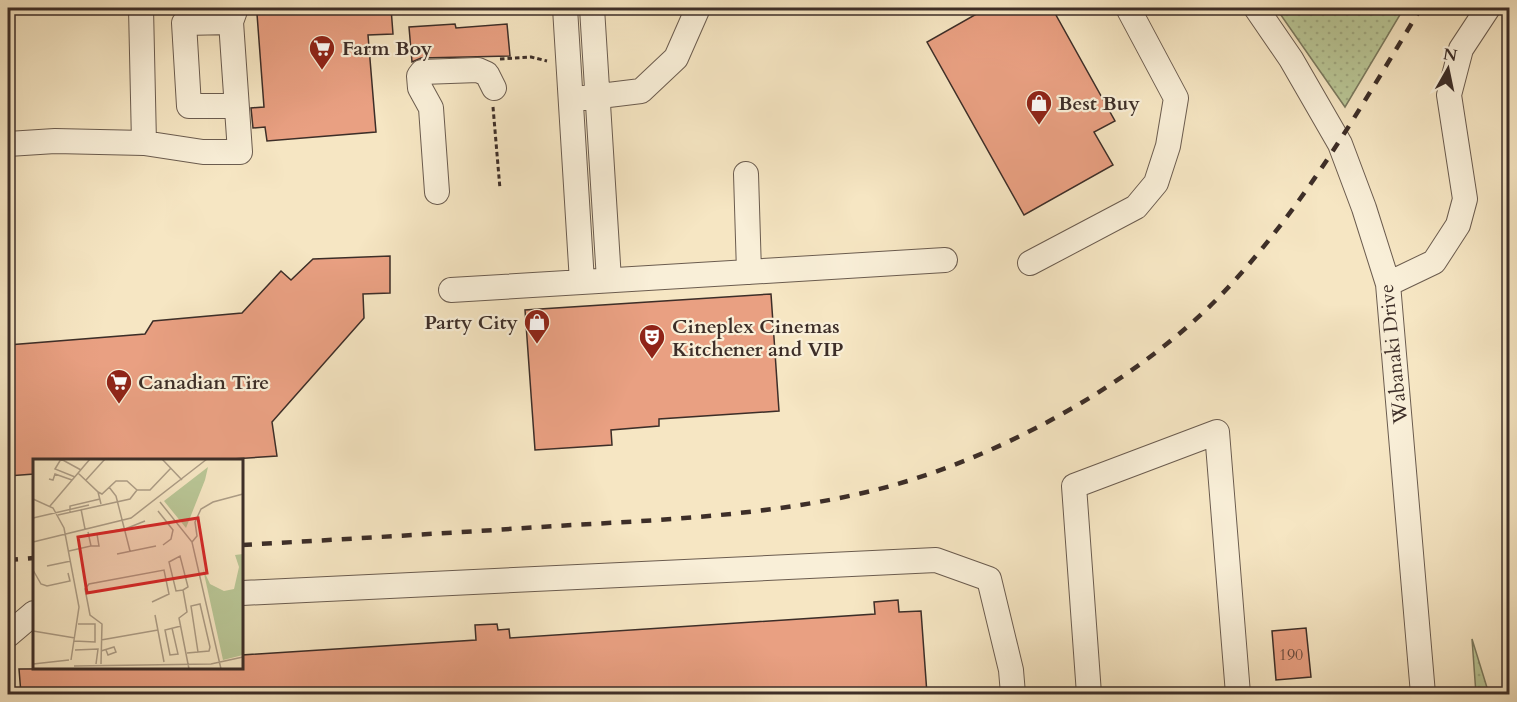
<svg xmlns="http://www.w3.org/2000/svg" width="1517" height="702" font-family="Cardo,serif">
<style>
.grass{fill:url(#grass-dots);stroke:#7b7a5f;stroke-width:1.5}
.building{fill:#e9a082;stroke:#3d2e28;stroke-width:1.5}
.lines{fill:none;stroke-linecap:round;stroke-linejoin:round}
.minor-casing{stroke:#6b5c4f;stroke-width:26}
.path{stroke:#3d2e28;stroke-width:3;stroke-dasharray:4.5 3;stroke-linecap:butt}
.minor{stroke:#f9efd8;stroke-width:24}
.rail{stroke:#3d2e28;stroke-width:4.5;stroke-dasharray:10 10;stroke-linecap:butt}
.labels{text-anchor:middle;stroke-width:4.5;stroke-linejoin:round;paint-order:stroke}
.number-label{font-size:16px;fill:#684a3e}
.poi-label{font-size:20px;font-weight:bold;fill:#3d2e28;stroke:#f9efd8;text-anchor:start}
.street-label{font-size:20px;fill:#3d2e28;stroke:#f9efd8}
.inset-road{fill:none;stroke:#ac9c85;stroke-width:1.5}
.view{fill:#d62828;fill-opacity:0.15;stroke:#d62828;stroke-width:3}
.inset-edge{fill:none;stroke:#3d2e28;stroke-width:3}
</style>
<defs>
<pattern id="grass-dots" width="8" height="8" patternUnits="userSpaceOnUse" patternTransform="scale(1.5)"><rect width="8" height="8" fill="#b9c696"/><path d="M2 2h.1M6 6h.1" fill="none" stroke="#a0aa81" stroke-width="1.8" stroke-linecap="round"/></pattern>
</defs>
<rect width="100%" height="100%" fill="#f6e6c3"/>
<filter id="stains"><feTurbulence type="fractalNoise" baseFrequency=".00333" numOctaves="4"/><feColorMatrix values="0 0 0 0 .2 0 0 0 0 .09 0 0 0 0 .02 0 0 0 .5 -.17"/></filter>
<radialGradient id="worn" r=".72"><stop offset=".6" stop-color="#630" stop-opacity="0"/><stop offset="1" stop-color="#630" stop-opacity=".3"/></radialGradient>
<path class="grass" d="M 1276,8 L 1404,8 L 1345,107 Z
M 1472,639 L 1489,694 L 1476,694 Z"/>
<path class="building" d="M 365,8 L 391,8 L 393,34 L 368,35 L 376,132 L 267,141 L 265,127 L 253,128 L 251,108 L 264,107 L 257,14 Z
M 987,8 L 1052,8 L 1115,121 L 1094,132 L 1113,165 L 1024,215 L 927,42 Z
M 455,24 L 456,28 L 507,24 L 510,56 L 421,58 L 412,62 L 409,27 Z
M 390,256 L 390,293 L 363,294 L 364,318 L 272,422 L 277,456 L 216,460 L 34,460 L 34,474 L 8,476 L 8,345 L 145,334 L 153,321 L 242,313 L 281,271 L 291,280 L 313,259 Z
M 771,294 L 779,411 L 659,419 L 659,426 L 611,430 L 612,445 L 535,450 L 525,310 Z
M 898,600 L 899,612 L 921,611 L 927,694 L 21,694 L 19,669 L 242,668 L 242,655 L 476,640 L 475,625 L 497,624 L 498,630 L 509,629 L 510,638 L 875,614 L 874,602 Z
M 1306,628 L 1311,677 L 1276,680 L 1272,631 Z"/>
<g class="lines">
<g class="minor-casing">
<path id="minor" d="M 565,8 L 582,282
M 592,8 L 609,280
M 1256,8 L 1291,59 L 1340,144 L 1364,208 L 1388,284 L 1423,694
M 231,22 L 184,23 L 189,106 L 236,106
M 584,98 L 641,91 L 676,58 L 698,8
M 144,143 L 203,152 L 240,152 L 231,22 L 236,8
M 8,144 L 55,141 L 144,143 L 141,8
M 746,174 L 749,272
M 437,192 L 431,108 L 420,88 L 419,76 L 422,72 L 478,70 L 487,74 L 494,88
M 1030,263 L 1136,207 L 1156,183 L 1168,146 L 1176,98 L 1128,8
M 1388,284 L 1434,262 L 1458,225 L 1465,199 L 1449,95 L 1461,49 L 1488,8
M 451,290 L 945,260
M 242,593 L 936,560 L 989,579 L 1011,670 L 1013,694
M 8,635 L 34,613
M 1089,694 L 1074,486 L 1217,432 L 1238,694"/>
</g>
<path class="path" d="M 500,59 L 531,57 L 547,61
M 493,107 L 500,189"/>
<use href="#minor" class="minor"/>
<path class="rail" d="M 242,545 C 346,539 451,533 555,526 C 659,520 765,516 867,492 C 991,463 1134,385 1222,294 C 1303,209 1361,107 1421,8
M 8,560 L 34,558"/>
</g>
<defs>
<g id="supermarket-pin" transform="scale(1.35)"><path d="M0 17L-7.5 6A9.5 9.5 0 1 1 7.5 6Z" fill="#8f2418" stroke="#f9efd8"/><path d="M-6-5.5h2.5l.6 2H6L4.5 2H-2.5L-4.4-4H-6ZM-1.5 3.2a1.3 1.3 0 1 0 .1 0ZM3 3.2a1.3 1.3 0 1 0 .1 0Z" fill="#fff"/></g>
<g id="shop-pin" transform="scale(1.35)"><path d="M0 17L-7.5 6A9.5 9.5 0 1 1 7.5 6Z" fill="#8f2418" stroke="#f9efd8"/><path d="M-5-2.5h2.3a2.7 3.5 0 0 1 5.4 0H5L5.5 6h-11ZM-1.5-2.5h3a1.5 2.3 0 0 0-3 0Z" fill="#fff"/></g>
<g id="theatre-pin" transform="scale(1.35)"><path d="M0 17L-7.5 6A9.5 9.5 0 1 1 7.5 6Z" fill="#8f2418" stroke="#f9efd8"/><path d="M-5-5.5Q0-4 5-5.5V0Q5 5 0 6Q-5 5-5 0ZM-3.3-2.5H-1v1.5H-3.3ZM1-2.5H3.3v1.5H1ZM-2.8 1Q0 5.5 2.8 1Z" fill="#fff"/></g>
</defs>
<g fill-rule="evenodd">
<use href="#supermarket-pin" x="322" y="48"/>
<use href="#shop-pin" x="1039" y="103"/>
<use href="#shop-pin" x="537" y="322"/>
<use href="#theatre-pin" x="652" y="337"/>
<use href="#supermarket-pin" x="119" y="382"/>
</g>
<g class="labels">
<g class="number-label">
<text x="1291" y="660">190</text>
</g>
<g class="poi-label">
<text x="342" y="55">Farm Boy</text>
<text x="1058" y="110">Best Buy</text>
<text x="518" y="329" text-anchor="end">Party City</text>
<text x="672" y="333">Cineplex Cinemas<tspan x="672" dy="23">Kitchener and VIP</tspan></text>
<text x="138" y="389">Canadian Tire</text>
</g>
<g class="street-label">
<text transform="translate(1393 354) rotate(-96)" y="7">Wabanaki Drive</text>
</g>
</g>
<g transform="translate(33 459)">
<rect width="210" height="210" fill="#f6e6c3"/>
<path d="M 175,8 L 172,21 L 153,69 L 131,42 ZM 210,95 L 210,196 L 190,201 L 170,110 L 177,125 L 191,132 L 201,130 L 206,108 L 202,96 Z" fill="#b9c696"/>
<path class="inset-road" d="M 129,0 L 149,21M 45,14 L 65,33 L 68,45M 42,18 L 22,10 L 28,0 L 48,11M 16,20 L 20,21 L 22,15 L 39,21M 53,21 L 72,0M 76,28 L 83,37 L 97,92M 65,33 L 69,35 L 83,22 L 94,22 L 104,31 L 117,31 L 138,9M 0,40 L 20,49 L 31,69 L 46,148 L 38,201M 127,43 L 159,83 L 188,210M 17,47 L 57,0M 48,50 L 52,70M 125,52 L 140,71 L 138,80 L 130,86M 37,53 L 37,47 L 67,40M 25,56 L 97,40 L 104,31M 0,59 L 56,46M 92,70 L 112,62M 0,83 L 98,59 L 174,0M 159,83 L 164,77 L 162,63 L 168,50 L 180,43 L 210,35M 58,87 L 66,87 L 64,75 L 90,70M 36,92 L 58,87 L 55,73M 84,95 L 123,87M 14,107 L 38,102M 0,111 L 8,125 L 14,127 L 37,122 L 35,114M 150,131 L 143,132 L 136,103 L 147,97 L 155,128 L 150,131 L 154,153 L 146,159 L 156,210M 122,156 L 131,203M 139,169 L 145,195 L 137,196 L 132,171 L 148,167M 0,172 L 42,179M 68,181 L 125,171M 41,182 L 62,183 L 62,165 L 45,165M 42,191 L 65,190 L 63,205M 68,192 L 81,188 L 83,193 L 75,196 L 73,191M 154,194 L 165,193 L 158,147 L 167,145 L 177,188 L 176,192 L 165,193M 0,205 L 36,201M 68,205 L 69,165 L 57,156 L 52,130 L 56,125 L 131,111 L 136,135 L 119,143M 41,207 L 178,205 L 210,198"/>
<path class="view" d="M 165,59 L 174,114 L 54,134 L 45,78 Z"/>
<rect width="210" height="210" class="inset-edge"/>
</g>
<rect width="1517" height="702" fill="none" stroke="#f6e6c3" stroke-width="30"/>
<rect x="9" y="9" width="1499" height="684" fill="none" stroke="#3d2e28" stroke-width="3"/>
<rect x="15" y="15" width="1487" height="672" fill="none" stroke="#3d2e28" stroke-width="1.5"/>
<g transform="translate(1448 69) rotate(9)" stroke="#f9efd8" stroke-width="4.5" paint-order="stroke">
<path d="M0-4.5L10 22L0 15L-10 22Z" fill="#3d2e28"/>
<text y="-9" font-size="16" font-weight="bold" text-anchor="middle" fill="#3d2e28">N</text>
</g>
<rect width="100%" height="100%" filter="url(#stains)"/>
<rect width="100%" height="100%" fill="url(#worn)"/>
</svg>
